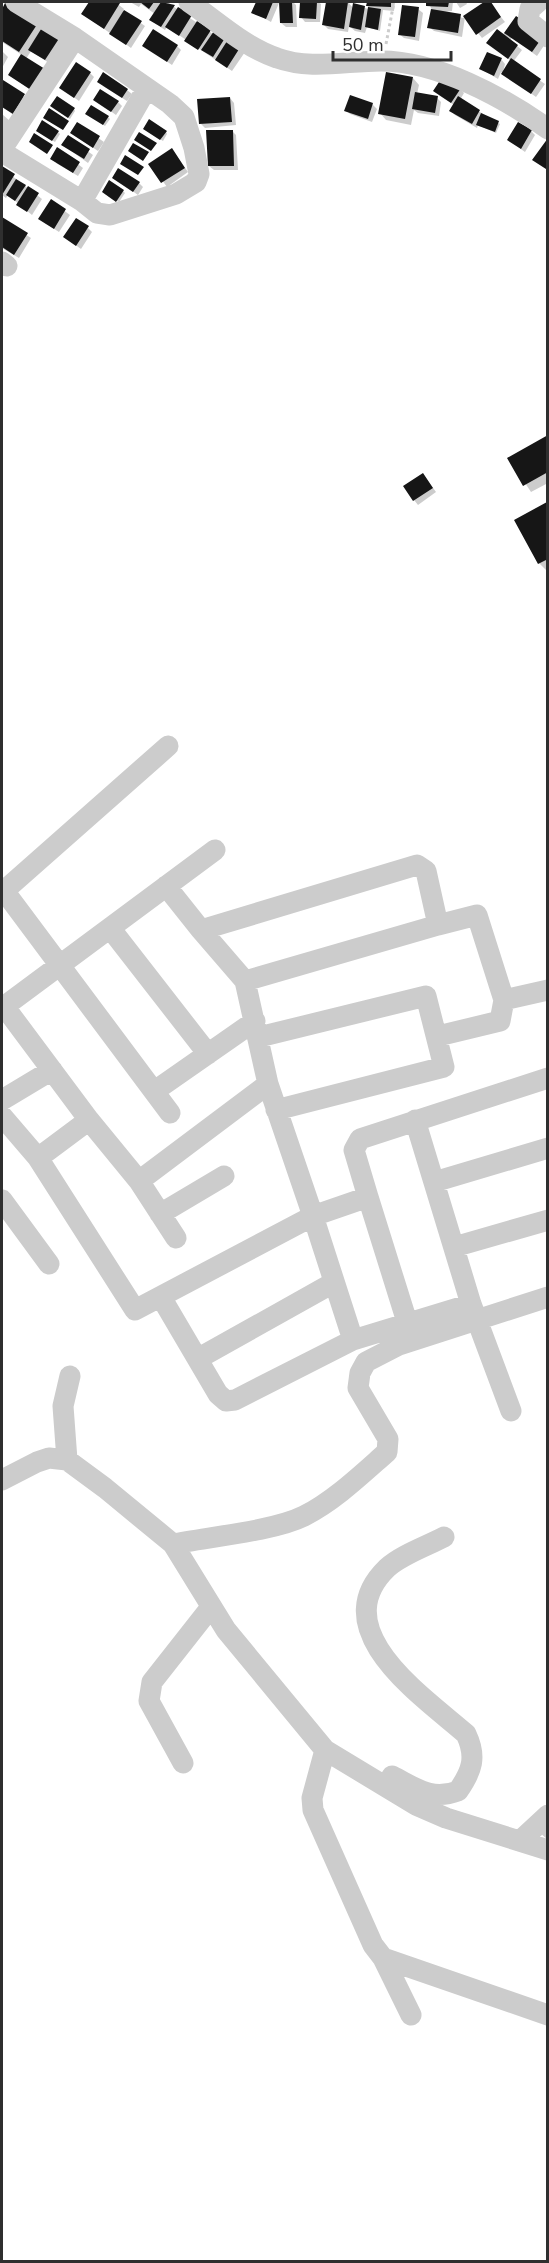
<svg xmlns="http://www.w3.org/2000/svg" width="549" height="2263" font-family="'Nunito Sans',sans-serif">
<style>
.shadow{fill:#0003}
.building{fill:#161616}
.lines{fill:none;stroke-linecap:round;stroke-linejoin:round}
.path{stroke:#ccc;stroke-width:3;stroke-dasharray:3 3;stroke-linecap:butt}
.minor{stroke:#ccc;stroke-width:21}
</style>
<rect width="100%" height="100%" fill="#fff"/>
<path class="shadow" d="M 91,2 L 115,2 L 124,9 L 123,11 L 145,26 L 131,48 L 83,14 Z
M 130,2 L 167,2 L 213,34 L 245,52 L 232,71 L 167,27 L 165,30 L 156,24 L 151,20 L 155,14 L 141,4 L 139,7 Z
M 258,2 L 279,3 L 271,22 L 253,12 Z
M 280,2 L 293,2 L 296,5 L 297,27 L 286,27 L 281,23 Z
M 301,2 L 318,2 L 321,4 L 320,22 L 305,22 L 301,17 Z
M 327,2 L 348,2 L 353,8 L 354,4 L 368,9 L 368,2 L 395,2 L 394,11 L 383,10 L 380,31 L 367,27 L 365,33 L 355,31 L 349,26 L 348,32 L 328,29 L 324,25 Z
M 428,2 L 453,2 L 452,11 L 442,12 L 463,18 L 489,2 L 505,22 L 482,38 L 465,17 L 462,37 L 434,31 L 429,27 L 432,10 Z
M 456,2 L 466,2 L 467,4 L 460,8 Z
M 6,5 L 63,42 L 49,63 L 31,51 L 26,59 L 36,94 L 10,75 L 22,55 L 2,42 L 2,12 Z
M 418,9 L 423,13 L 419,41 L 404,38 L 399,34 Z
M 516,18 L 547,41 L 537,56 L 512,38 L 510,40 L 522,50 L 513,62 L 545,84 L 536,97 L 501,72 L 498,79 L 481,69 L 501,59 L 505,64 L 503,72 L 511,61 L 493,47 Z
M 144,46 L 177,46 L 181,50 L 172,65 Z
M 2,51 L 8,57 L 2,68 Z
M 90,73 L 94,77 L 79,101 L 61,88 Z
M 413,78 L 419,85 L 417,94 L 437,98 L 441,102 L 439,116 L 418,113 L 414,110 L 411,125 L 386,120 L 380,113 Z
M 4,83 L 28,100 L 17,117 L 2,107 Z
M 103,86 L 127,90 L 132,94 L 127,101 Z
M 460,89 L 464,93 L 460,100 L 500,124 L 496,133 L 478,125 L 477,128 L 455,115 L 451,111 L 454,105 L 439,95 Z
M 230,98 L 234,103 L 236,125 L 205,128 L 201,124 Z
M 95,100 L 118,102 L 122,106 L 116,115 Z
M 372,104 L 377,109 L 372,122 L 350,114 L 346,110 Z
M 53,108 L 74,109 L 75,111 L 70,119 Z
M 2,114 L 11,122 L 2,135 Z
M 89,115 L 108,117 L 110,119 L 105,126 Z
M 78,124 L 104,142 L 98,151 L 71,133 Z
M 147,131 L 166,132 L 167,134 L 163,141 Z
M 232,131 L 236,135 L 238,170 L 214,170 L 209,166 Z
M 531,131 L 535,135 L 525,152 L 508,140 Z
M 39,132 L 58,132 L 60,134 L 55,142 Z
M 68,137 L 93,155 L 88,163 L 63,145 Z
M 58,149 L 83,168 L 78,176 L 56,163 Z
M 176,155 L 188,172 L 167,187 L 151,165 Z
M 2,168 L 42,199 L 32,215 L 8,195 L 6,198 L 2,195 Z
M 114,178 L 139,183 L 143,187 L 138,195 Z
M 123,191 L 125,193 L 119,202 L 105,194 Z
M 51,201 L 70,215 L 59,232 L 45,223 Z
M 2,219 L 31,238 L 19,258 L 2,248 Z
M 88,228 L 92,232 L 81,249 L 70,241 Z
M 547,437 L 548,483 L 531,492 L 509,459 Z
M 423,474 L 436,492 L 418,505 L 414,500 Z
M 546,504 L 548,569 L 546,570 L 539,563 Z
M 548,1823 L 548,1840 L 539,1832 Z"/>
<path class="building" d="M 89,2 L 118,2 L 120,3 L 104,29 L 81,14 Z
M 140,2 L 154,2 L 149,9 Z
M 161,2 L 175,5 L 161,27 L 149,20 Z
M 256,2 L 273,2 L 266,19 L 251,13 Z
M 279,2 L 292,2 L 293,23 L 280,23 Z
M 300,2 L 317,2 L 316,19 L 299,18 Z
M 326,2 L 348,2 L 344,29 L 322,25 Z
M 367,2 L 391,2 L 391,7 L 366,6 Z
M 426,2 L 449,2 L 448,7 L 426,6 Z
M 484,2 L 491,2 L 501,17 L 476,35 L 463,16 Z
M 5,3 L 38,23 L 19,52 L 2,41 L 2,9 Z
M 353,3 L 365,6 L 361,30 L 349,27 Z
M 402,5 L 419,7 L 415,37 L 398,35 Z
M 178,7 L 192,15 L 179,36 L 165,27 Z
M 368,7 L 381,9 L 378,30 L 365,27 Z
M 431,9 L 461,14 L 458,33 L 427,28 Z
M 124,10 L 142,21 L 126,45 L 109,34 Z
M 516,16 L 544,35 L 532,52 L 504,33 Z
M 197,21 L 211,30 L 198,50 L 184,41 Z
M 43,26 L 60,37 L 45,60 L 28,50 Z
M 153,29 L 178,45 L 167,62 L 142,46 Z
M 497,29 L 518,45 L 508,59 L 486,43 Z
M 214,31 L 225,38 L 213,57 L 201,50 Z
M 229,38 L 241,46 L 227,68 L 215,60 Z
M 487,52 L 502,58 L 494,76 L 479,69 Z
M 21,54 L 45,69 L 31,90 L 8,75 Z
M 511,58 L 541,79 L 531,94 L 501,74 Z
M 76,62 L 91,72 L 74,98 L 59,88 Z
M 103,72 L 128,89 L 122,98 L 97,82 Z
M 386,72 L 413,77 L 405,119 L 378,114 Z
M 443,76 L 461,88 L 451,103 L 433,91 Z
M 3,80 L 25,94 L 13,114 L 2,107 Z
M 100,89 L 119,101 L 111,112 L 93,100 Z
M 415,92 L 438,96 L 435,113 L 412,109 Z
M 350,95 L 373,103 L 368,119 L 344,111 Z
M 57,96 L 75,108 L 68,118 L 50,106 Z
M 458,96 L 480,110 L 472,124 L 449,111 Z
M 230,97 L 232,122 L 199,124 L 197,99 Z
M 91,105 L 109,116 L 103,125 L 85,114 Z
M 49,108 L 69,121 L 63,130 L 43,118 Z
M 481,113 L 499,121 L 495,132 L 476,125 Z
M 149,119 L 167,131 L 160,140 L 143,129 Z
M 42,120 L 59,131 L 52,141 L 36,131 Z
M 77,122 L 100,136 L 93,148 L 70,133 Z
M 518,122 L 532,130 L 521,149 L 507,140 Z
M 206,130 L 233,130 L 234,166 L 208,166 Z
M 139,132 L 157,143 L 151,151 L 134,140 Z
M 34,133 L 53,145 L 47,154 L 29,142 Z
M 68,135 L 90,149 L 84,159 L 61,145 Z
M 548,138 L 548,167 L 546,169 L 532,160 Z
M 133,143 L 149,152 L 143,161 L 128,151 Z
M 57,147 L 80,162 L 73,173 L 50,159 Z
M 172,148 L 185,168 L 161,183 L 148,164 Z
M 125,155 L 144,167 L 138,175 L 120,164 Z
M 2,166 L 15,174 L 2,195 Z
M 118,168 L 140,182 L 133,192 L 112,178 Z
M 16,179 L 26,185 L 15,201 L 6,195 Z
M 109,180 L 124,190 L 116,202 L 102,192 Z
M 28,186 L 39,193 L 27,212 L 16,205 Z
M 51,199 L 66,209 L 54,229 L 38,219 Z
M 2,217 L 28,233 L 14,255 L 2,247 Z
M 76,218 L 89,226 L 76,246 L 63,237 Z
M 548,435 L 548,472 L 523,486 L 507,458 Z
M 423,473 L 433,488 L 413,501 L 403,486 Z
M 547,502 L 548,559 L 538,564 L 514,520 Z"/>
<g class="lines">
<path class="path" d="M 386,44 L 394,2"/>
<path class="minor" d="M 189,2 C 217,21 244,47 277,58 C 310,70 346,61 381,61 C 437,61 503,97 548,129
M 538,2 L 530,9 L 528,21 L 548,37
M 2,149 L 75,38
M 2,152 L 82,201 L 97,213 L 110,215 L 176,194 L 196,182 L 199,174 L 194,148 L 184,117 L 170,104 L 75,38 L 16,2
M 82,201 L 147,88
M 2,262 L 7,266
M 166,886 L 201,930
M 2,888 L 170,1113
M 4,891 L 168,746
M 110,928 L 208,1054
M 245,981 L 438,925
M 4,1006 L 89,1120
M 2,1008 L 215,850
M 438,1036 L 500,1021 L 504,1000
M 259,1037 L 426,996 L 444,1067 L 276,1110
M 156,1090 L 255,1021
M 2,1100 L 52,1070
M 2,1116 L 38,1158 L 135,1310 L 313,1216 L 268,1084 L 245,981 L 201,930 L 417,865 L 426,871 L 438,925 L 477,915 L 504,1000 L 548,990
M 415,1120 L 471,1304 L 511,1411
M 38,1158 L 89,1120 L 139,1181 L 268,1084
M 139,1181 L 176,1238
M 434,1182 L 548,1148
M 368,1197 L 408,1325
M 2,1200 L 49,1264
M 160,1214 L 224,1176
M 454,1247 L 548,1220
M 161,1297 L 218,1394 L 226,1401 L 235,1400 L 353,1340
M 471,1304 L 353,1340 L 313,1216 L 368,1197 L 354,1150 L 360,1139 L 548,1078
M 199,1358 L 333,1283
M 67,1460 L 63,1406 L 70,1376
M 2,1480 L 37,1462 L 49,1458 L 67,1460 L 105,1488 L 173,1544 L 226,1630 L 325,1750 L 416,1805 L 446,1818 L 548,1850
M 173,1544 C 208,1537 274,1531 304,1516 C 334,1501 362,1474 387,1452 L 388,1439 L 358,1388 L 360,1373 L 366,1362 L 399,1345 L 548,1297
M 325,1750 L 312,1798 L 313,1810 L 373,1945 L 383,1958 L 548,2015
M 183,1763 L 149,1701 L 152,1682 L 211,1607
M 392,1776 C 416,1788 431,1801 458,1791 C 472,1771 477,1757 466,1734 C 424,1697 323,1630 387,1568 C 401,1555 427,1546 444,1537
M 521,1840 L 548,1815
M 383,1958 L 411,2015"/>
</g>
<rect width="549" height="2263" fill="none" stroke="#2f2f2f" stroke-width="6"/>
<path d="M333 51v9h118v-9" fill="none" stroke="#2f2f2f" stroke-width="3"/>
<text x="342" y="51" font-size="18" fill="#2f2f2f" stroke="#ffffff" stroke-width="4.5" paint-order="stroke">50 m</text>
</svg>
